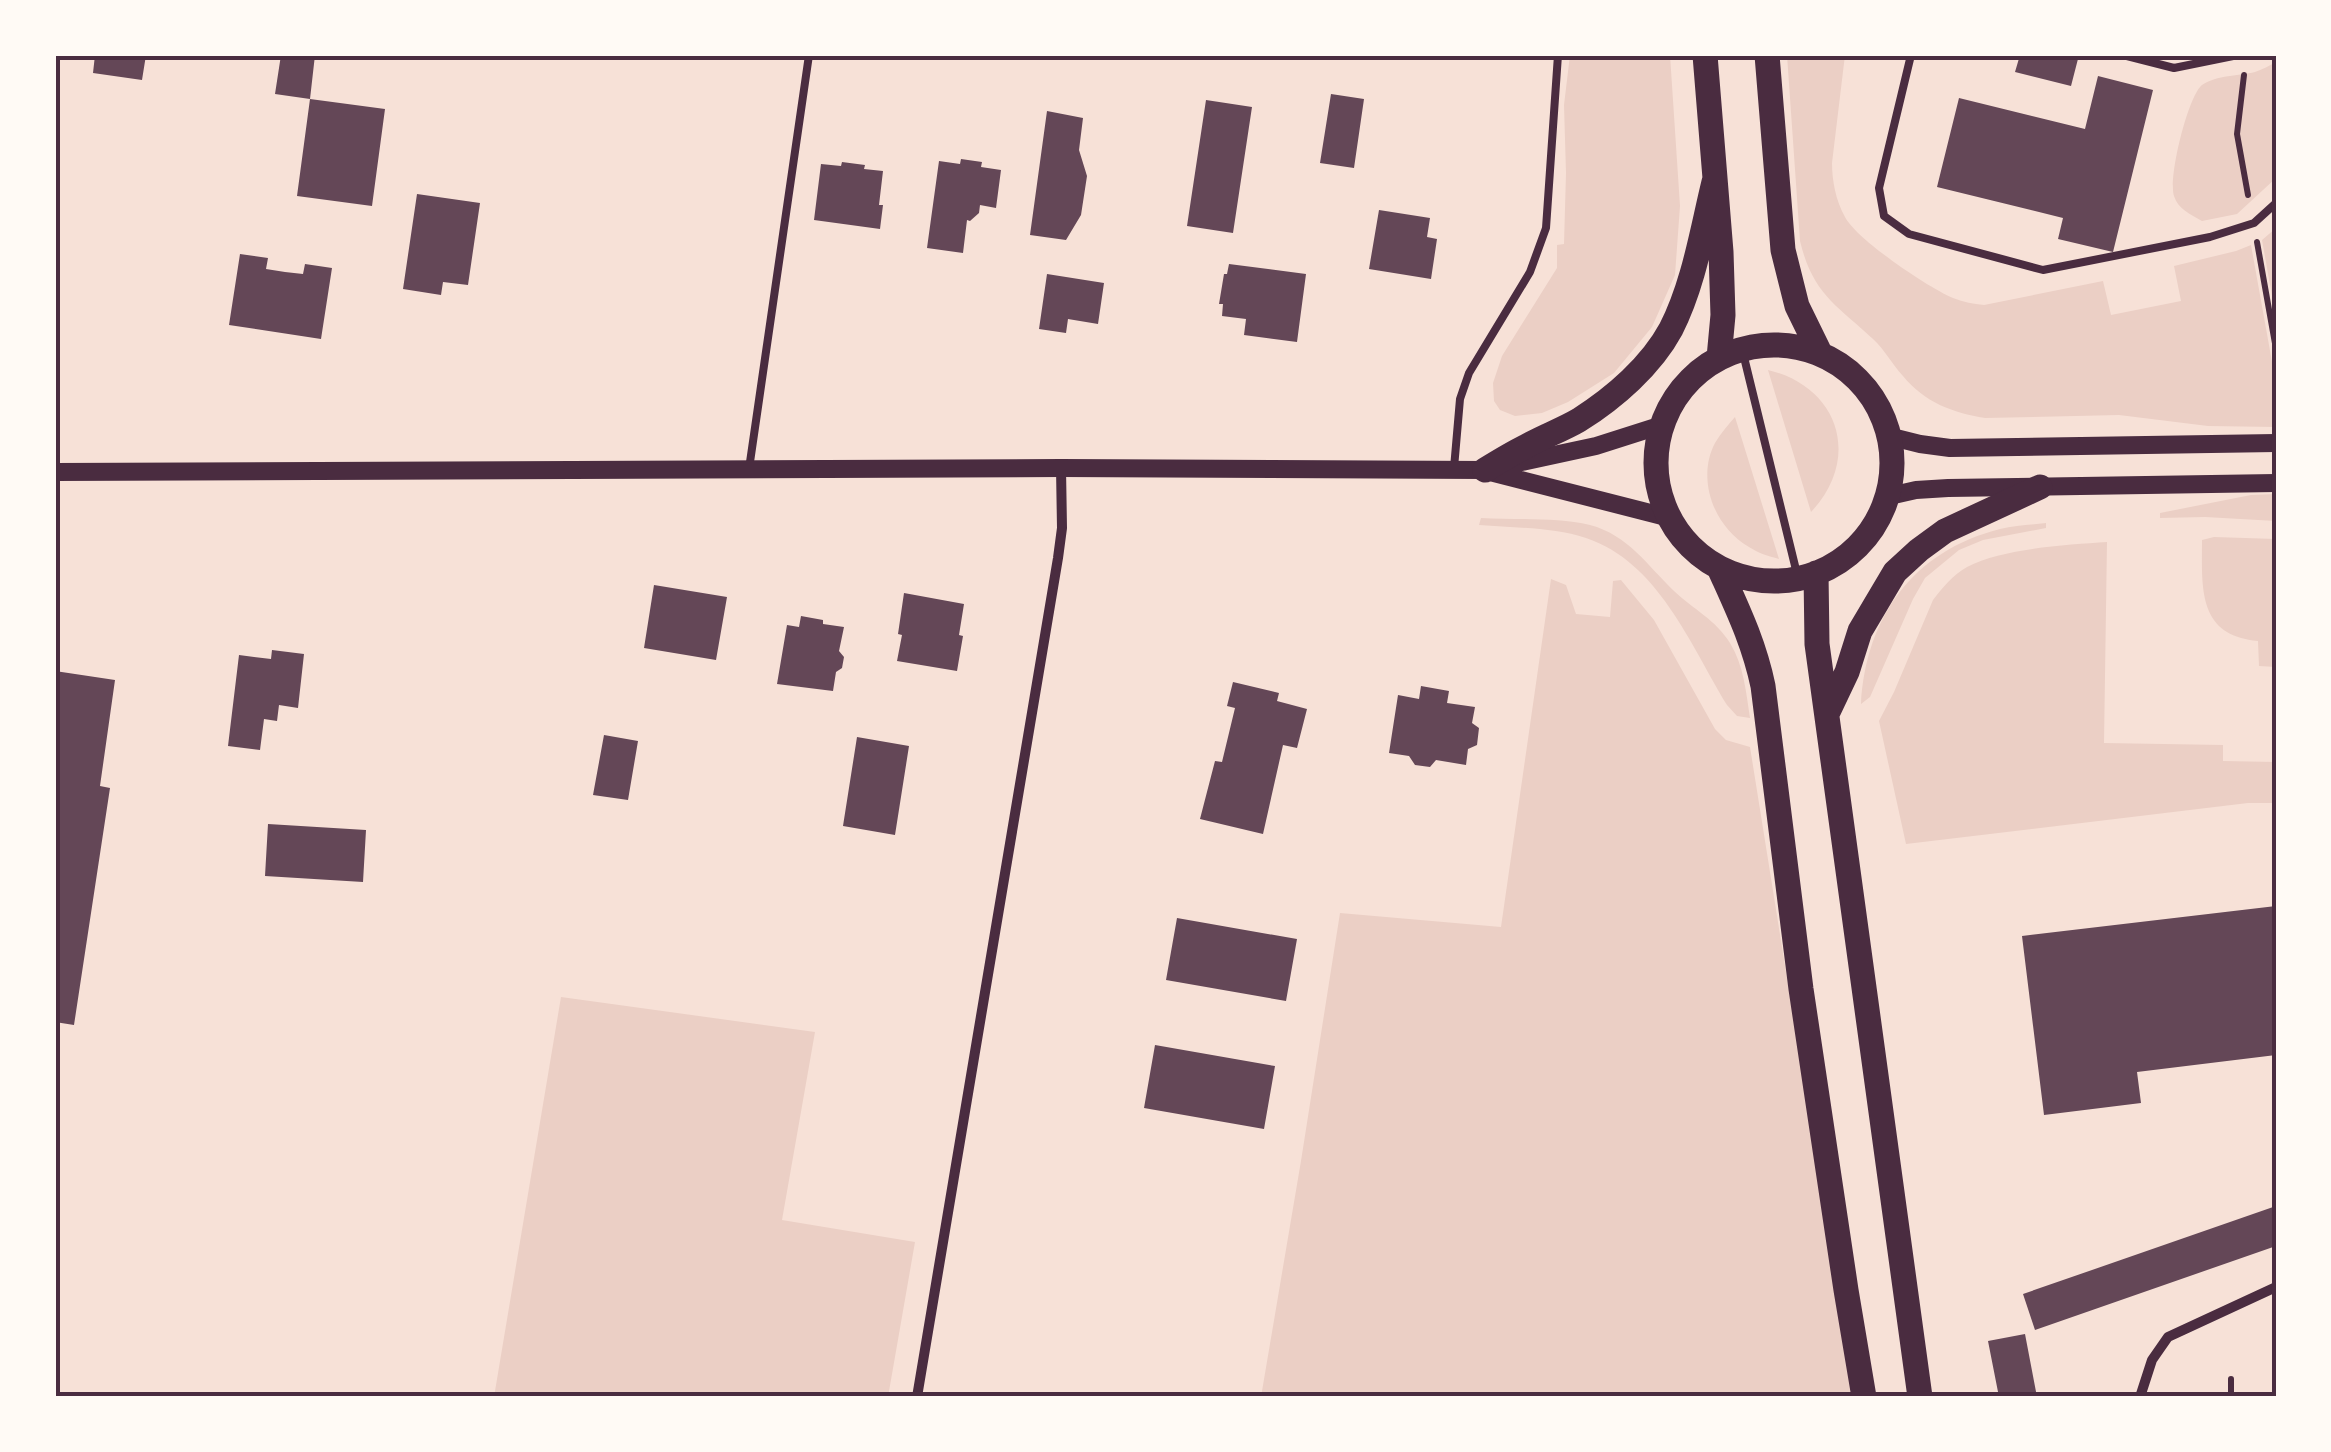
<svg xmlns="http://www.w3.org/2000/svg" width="2331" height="1452" font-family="Rubik,sans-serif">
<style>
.green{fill:#ebcfc5}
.building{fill:#644757}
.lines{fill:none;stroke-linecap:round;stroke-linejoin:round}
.path{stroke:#4a2c40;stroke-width:6}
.service{stroke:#4a2c40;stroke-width:8}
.minor{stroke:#4a2c40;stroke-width:10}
.tertiary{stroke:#4a2c40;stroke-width:18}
.primary{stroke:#4a2c40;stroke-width:25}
.neatline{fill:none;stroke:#4a2c40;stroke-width:4}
</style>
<rect width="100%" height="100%" fill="#f7e1d7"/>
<path class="green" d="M 1570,55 L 1670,55 L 1680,206 L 1675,275 L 1652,327 L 1614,373 L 1568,402 L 1542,413 L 1515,416 L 1500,410 L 1494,401 L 1493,383 L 1502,356 L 1557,268 L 1557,245 L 1564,244 L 1566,173 L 1564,105 Z
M 1787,55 L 1845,55 L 1832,163 C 1832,181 1836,201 1845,217 C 1857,240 1929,288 1953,298 C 1964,302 1973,304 1984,305 L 2103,281 L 2111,315 L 2181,301 L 2174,266 L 2236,251 L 2251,245 L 2276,384 L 2276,427 L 2208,426 L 2119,415 L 1985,418 C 1953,413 1924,402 1903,376 C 1892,364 1885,350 1873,339 C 1837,305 1813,295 1800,241 Z
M 2276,62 L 2276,178 L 2237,214 L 2202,221 C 2190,214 2178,209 2174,196 C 2168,178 2188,96 2202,85 C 2217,75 2239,76 2255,72 C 2263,69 2269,66 2276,62 Z
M 2276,228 L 2276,318 L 2262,240 Z
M 1768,370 C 1839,387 1862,458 1811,512 Z
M 1735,417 L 1779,559 C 1768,556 1758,553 1749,547 C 1714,527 1696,479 1715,443 C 1721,433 1728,425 1735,417 Z
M 2276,494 L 2276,521 L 2205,517 L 2160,518 L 2160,513 L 2251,495 Z
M 1481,518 C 1516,520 1556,517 1590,525 C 1628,535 1647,565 1674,591 C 1693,609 1716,620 1730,643 C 1744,666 1746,692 1750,718 L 1737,716 L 1727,705 C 1690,644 1658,562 1586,538 C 1553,527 1514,528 1479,525 Z
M 2046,523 L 2046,528 L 1983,540 L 1959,550 L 1925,578 L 1913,599 L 1870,697 L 1861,704 C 1866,617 1913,551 2000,529 C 2015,525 2031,525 2046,523 Z
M 2214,537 L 2276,539 L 2276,667 L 2259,666 L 2258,641 C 2197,636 2202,587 2202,540 Z
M 2107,542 L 2104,743 L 2223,745 L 2223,761 L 2276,762 L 2276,803 L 2248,803 L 1906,844 L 1879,721 L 1894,692 L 1933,600 C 1942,588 1953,575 1967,567 C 2003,548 2066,545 2107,542 Z
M 1551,579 L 1566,585 L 1576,614 L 1610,617 L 1613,581 L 1621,580 L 1654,620 L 1715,729 L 1726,740 L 1750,747 L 1854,1397 L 1261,1397 L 1301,1161 L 1340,913 L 1501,927 Z
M 561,997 L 815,1032 L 782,1220 L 915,1242 L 888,1397 L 494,1397 Z"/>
<path class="building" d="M 95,55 L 146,55 L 142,80 L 93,73 Z
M 281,55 L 315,55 L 310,99 L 275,94 Z
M 2020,55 L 2079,55 L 2071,86 L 2015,72 Z
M 2098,76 L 2153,90 L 2113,252 L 2058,239 L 2063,218 L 1937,187 L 1959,98 L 2085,129 Z
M 1331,94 L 1364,99 L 1354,168 L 1320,163 Z
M 310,99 L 385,109 L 372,206 L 297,196 Z
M 1206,100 L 1252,107 L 1233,233 L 1187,226 Z
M 1047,111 L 1083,118 L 1079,150 L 1087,176 L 1081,215 L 1066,240 L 1030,235 Z
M 961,159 L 982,162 L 981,167 L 1001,170 L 996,208 L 980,205 L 979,213 L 970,221 L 967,220 L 963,253 L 927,248 L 939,161 L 960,164 Z
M 842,162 L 865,165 L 864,169 L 883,171 L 879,205 L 883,205 L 880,229 L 814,220 L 821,164 L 841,166 Z
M 417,194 L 480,203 L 468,285 L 443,282 L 441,295 L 403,289 Z
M 1379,210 L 1430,218 L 1427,237 L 1437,239 L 1431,279 L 1369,269 Z
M 240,254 L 268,258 L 266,269 L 285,272 L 303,274 L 305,264 L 332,268 L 321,339 L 229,325 Z
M 1229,264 L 1306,274 L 1297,342 L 1244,335 L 1246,319 L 1222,316 L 1223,304 L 1219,304 L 1224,274 L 1227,274 Z
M 1047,274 L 1104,283 L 1098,324 L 1068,319 L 1066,333 L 1039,329 Z
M 654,585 L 727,597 L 716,660 L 644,648 Z
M 904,593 L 964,604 L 959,635 L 963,636 L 957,671 L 897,661 L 902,635 L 898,634 Z
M 801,616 L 823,620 L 823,624 L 844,627 L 839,651 L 844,657 L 842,668 L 836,672 L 833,691 L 777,684 L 787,625 L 799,627 Z
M 272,650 L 304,654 L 298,708 L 279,705 L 277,721 L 264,719 L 260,750 L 228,746 L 239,655 L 271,659 Z
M 55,671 L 115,680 L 100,786 L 110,788 L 74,1025 L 55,1022 Z
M 1233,682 L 1279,693 L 1277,701 L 1307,709 L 1297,748 L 1283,745 L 1263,834 L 1200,819 L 1215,761 L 1222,762 L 1235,708 L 1227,706 Z
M 1421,686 L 1449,691 L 1447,703 L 1475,707 L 1472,723 L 1479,728 L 1477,745 L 1468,749 L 1466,765 L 1436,760 L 1430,767 L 1415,765 L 1409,756 L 1389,753 L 1398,695 L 1419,699 Z
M 604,735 L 638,741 L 628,800 L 593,795 Z
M 857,737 L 909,746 L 895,835 L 843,826 Z
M 268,824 L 366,830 L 363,882 L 265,876 Z
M 2276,906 L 2276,1055 L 2137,1072 L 2141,1103 L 2044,1115 L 2022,936 Z
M 1177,918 L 1297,939 L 1286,1001 L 1166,980 Z
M 1155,1045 L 1275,1066 L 1264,1129 L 1144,1108 Z
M 2276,1206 L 2276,1246 L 2035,1330 L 2023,1294 Z
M 2025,1334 L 2037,1397 L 1999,1397 L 1988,1341 Z"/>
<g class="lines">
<path class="path" d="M 2244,75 L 2237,134 L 2248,195
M 2257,242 L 2276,349
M 2231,1397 L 2231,1379"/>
<path class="service" d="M 1911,55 L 1879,188 L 1884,216 L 1909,234 L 2043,270 L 2210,237 L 2254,223 L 2276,203
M 2123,55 L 2174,68 L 2238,55
M 1742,349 L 1798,578
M 1454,468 L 1460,399 L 1469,373 L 1530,272 L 1546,228 L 1558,55
M 749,469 L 809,55"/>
<path class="minor" d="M 917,1397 L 1058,558 L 1062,528 L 1061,468
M 2140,1397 L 2152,1360 L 2168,1337 L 2276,1287"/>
<path class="tertiary" d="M 1888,436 L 1920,444 L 1950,448 L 2276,443
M 55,472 L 1061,468 L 1485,470 L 1596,446 L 1665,424
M 1490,472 L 1670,518
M 1885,497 L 1916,490 L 1948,488 L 2276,483"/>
<path class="primary" d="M 1705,55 L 1721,252 L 1723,315 L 1719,358
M 1767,55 L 1783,250 L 1797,306 L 1819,351
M1656 463a118 118 0 1 1 236 0a118 118 0 1 1-236 0Z
M 1485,470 C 1498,462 1511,454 1525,447 C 1542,437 1562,430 1579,420 C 1614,398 1651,366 1671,329 C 1694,284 1702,231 1714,182
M 1720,570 C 1738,610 1754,643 1763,686 L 1801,989 L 1846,1290 L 1864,1397
M 1816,573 L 1817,644 L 1920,1397
M 1828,712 L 1847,672 L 1860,631 L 1895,572 L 1919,550 L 1945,531 L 2040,487"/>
</g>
<rect width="2331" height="1452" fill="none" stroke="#fffaf5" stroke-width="115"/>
<rect x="58" y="58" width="2216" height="1336" class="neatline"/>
</svg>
